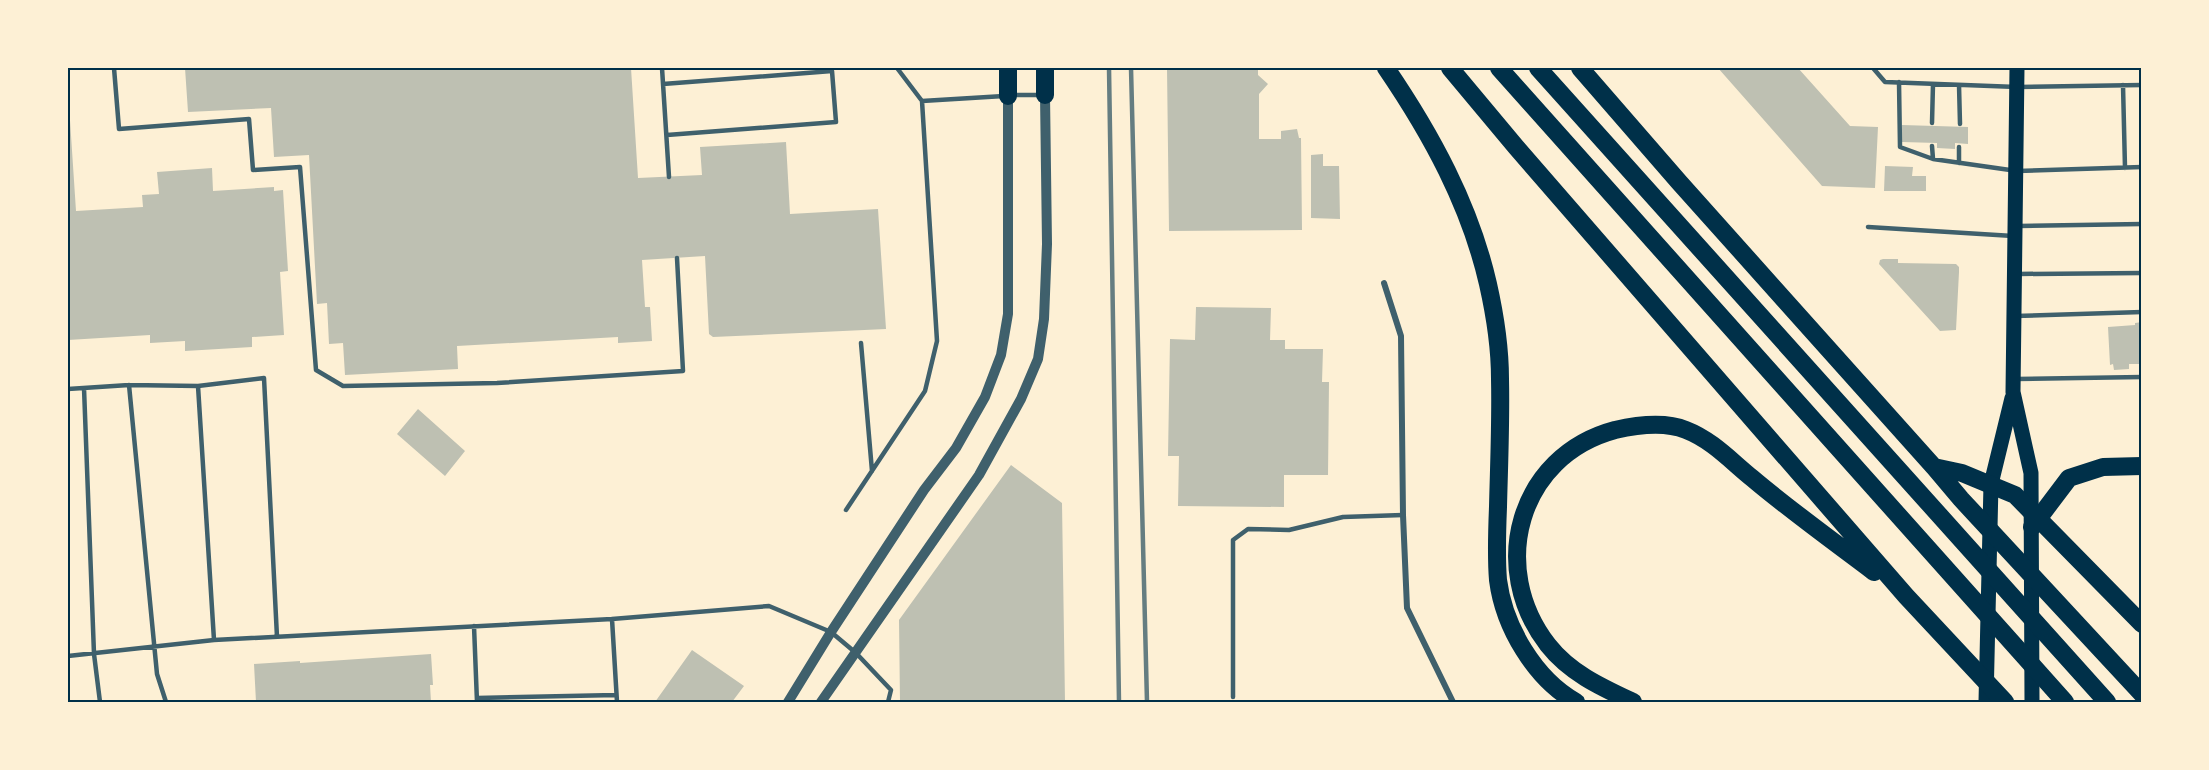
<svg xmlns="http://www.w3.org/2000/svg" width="2209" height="770" font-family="Merriweather,serif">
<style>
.building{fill:#bec0b2}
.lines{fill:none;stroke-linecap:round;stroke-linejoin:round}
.service{stroke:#3f606c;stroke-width:4.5}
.minor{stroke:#3f606c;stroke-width:6}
.tertiary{stroke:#3f606c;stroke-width:10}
.primary{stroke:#003049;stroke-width:15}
.motorway{stroke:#003049;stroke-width:18}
.rail{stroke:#657d81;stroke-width:4.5}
.neatline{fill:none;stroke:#003049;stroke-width:2}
</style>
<rect width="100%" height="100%" fill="#fdf0d5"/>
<path class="building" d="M 185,68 L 631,68 L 638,178 L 702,175 L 700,147 L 786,142 L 790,214 L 878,209 L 886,329 L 713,337 L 709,334 L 705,256 L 642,260 L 645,307 L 650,307 L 652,341 L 618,343 L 618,337 L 457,346 L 458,369 L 345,375 L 343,343 L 329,344 L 327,303 L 317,304 L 309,155 L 274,157 L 271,108 L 188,112 Z
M 1167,68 L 1258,68 L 1258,75 L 1268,84 L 1259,94 L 1259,139 L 1281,139 L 1281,131 L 1297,129 L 1299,138 L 1301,138 L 1302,230 L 1169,231 Z
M 1718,68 L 1798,68 L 1850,126 L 1878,127 L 1875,188 L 1822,186 Z
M 68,105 L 69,105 L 76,211 L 143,207 L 142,195 L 159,194 L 157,172 L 212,168 L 213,191 L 274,187 L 274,191 L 283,190 L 288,271 L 280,272 L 284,335 L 252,337 L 252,347 L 185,351 L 185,341 L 150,343 L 150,335 L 68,340 Z
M 1902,125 L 1968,127 L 1968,144 L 1955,143 L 1955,149 L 1937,148 L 1937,143 L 1902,142 Z
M 1323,154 L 1323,166 L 1339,166 L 1340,219 L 1311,218 L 1311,155 Z
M 1885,166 L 1913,167 L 1912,176 L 1926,176 L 1926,191 L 1884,191 Z
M 1883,259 L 1898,259 L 1898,263 L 1956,264 L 1959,267 L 1959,272 L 1956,330 L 1940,331 L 1879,264 L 1880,260 Z
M 1196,307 L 1271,308 L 1270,340 L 1285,340 L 1285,349 L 1323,349 L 1322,382 L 1329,382 L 1328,475 L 1284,475 L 1284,507 L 1178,506 L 1179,456 L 1168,456 L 1170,339 L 1195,340 Z
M 2142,322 L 2142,364 L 2129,364 L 2129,369 L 2114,370 L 2113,364 L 2110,365 L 2108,327 L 2135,325 L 2135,323 Z
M 418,409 L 465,451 L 445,476 L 397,434 Z
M 1011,465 L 1062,503 L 1065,702 L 900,702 L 899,620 Z
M 692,650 L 744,686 L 732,702 L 655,702 Z
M 431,654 L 433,685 L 430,685 L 431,702 L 256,702 L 254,664 L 300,661 L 300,663 Z"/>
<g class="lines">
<path class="service" d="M 114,68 L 119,129 L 249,119 L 253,170 L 300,167 L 316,370 L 343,386 L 497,383 L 683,371 L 677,258
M 662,68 L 669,177
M 897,68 L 922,101 L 1004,96
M 1873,68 L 1885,82 L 2017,87 L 2142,85
M 1899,82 L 1900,147 L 1933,159 L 2017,171 L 2142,167
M 663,84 L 832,71 L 836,122 L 667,135
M 1959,85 L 1960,124
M 2123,85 L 2125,168
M 1012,95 L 1040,95
M 1932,123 L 1933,84
M 1932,146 L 1933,159
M 1959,147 L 1959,163
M 2018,226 L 2142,224
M 1868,227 L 2013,236
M 2018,274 L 2142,273
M 2015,316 L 2142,312
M 861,343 L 872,471
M 2016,379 L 2142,377
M 129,385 L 157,674 L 166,702
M 198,386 L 264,378 L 277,637
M 84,388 L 94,654 L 100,702
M 68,389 L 129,385 L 198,386 L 214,640
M 846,510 L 925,391 L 937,341 L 922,101
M 474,626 L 477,702
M 68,656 L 214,640 L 612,619
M 1233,697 L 1233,540 L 1248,529 L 1289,530 L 1343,517 L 1403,515
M 477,698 L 616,695
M 617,702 L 612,619 L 769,606 L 831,632 L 856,653 L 891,690 L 888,702"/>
<path class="minor" d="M 1384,283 L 1401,336 L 1403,515 L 1407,608 L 1453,702"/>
<path class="tertiary" d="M 788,702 L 831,632 L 924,490 L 956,448 L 985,397 L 1001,355 L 1008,314 L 1008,96
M 821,702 L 979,475 L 1021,399 L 1038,359 L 1044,319 L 1047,244 L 1045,95"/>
<path class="primary" d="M 2017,68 L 2013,392 L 2031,473 L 2032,702
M 1986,702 L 1991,484 L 2012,398"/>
<path class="motorway" d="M 1008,68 L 1008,96
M 1045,68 L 1045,95
M 1386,68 C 1431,134 1470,205 1488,284 C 1495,315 1500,347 1500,379 C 1501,422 1499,464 1498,507 C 1497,531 1496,556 1498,580 C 1504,627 1535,679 1576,702
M 1450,68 L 1516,147 L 1906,596 L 2005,702
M 1499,68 L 2065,702
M 1538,68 L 2107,702
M 1580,68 L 1679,182 L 1934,467 L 1961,499 L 2142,694
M 1934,467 L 1962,473 L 2015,495 L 2142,624
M 2032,527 L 2069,478 L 2103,467 L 2142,466
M 1633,702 C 1601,687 1570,673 1548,645 C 1488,568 1518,456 1615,430 C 1637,425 1664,421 1686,430 C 1712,440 1731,461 1752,478 C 1791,511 1833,541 1874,572"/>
<path class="rail" d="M 1109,68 L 1119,702
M 1131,68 L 1147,702"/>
</g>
<rect width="2209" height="770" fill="none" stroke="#fdf0d5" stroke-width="138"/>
<rect x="69" y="69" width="2071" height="632" class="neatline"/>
</svg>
